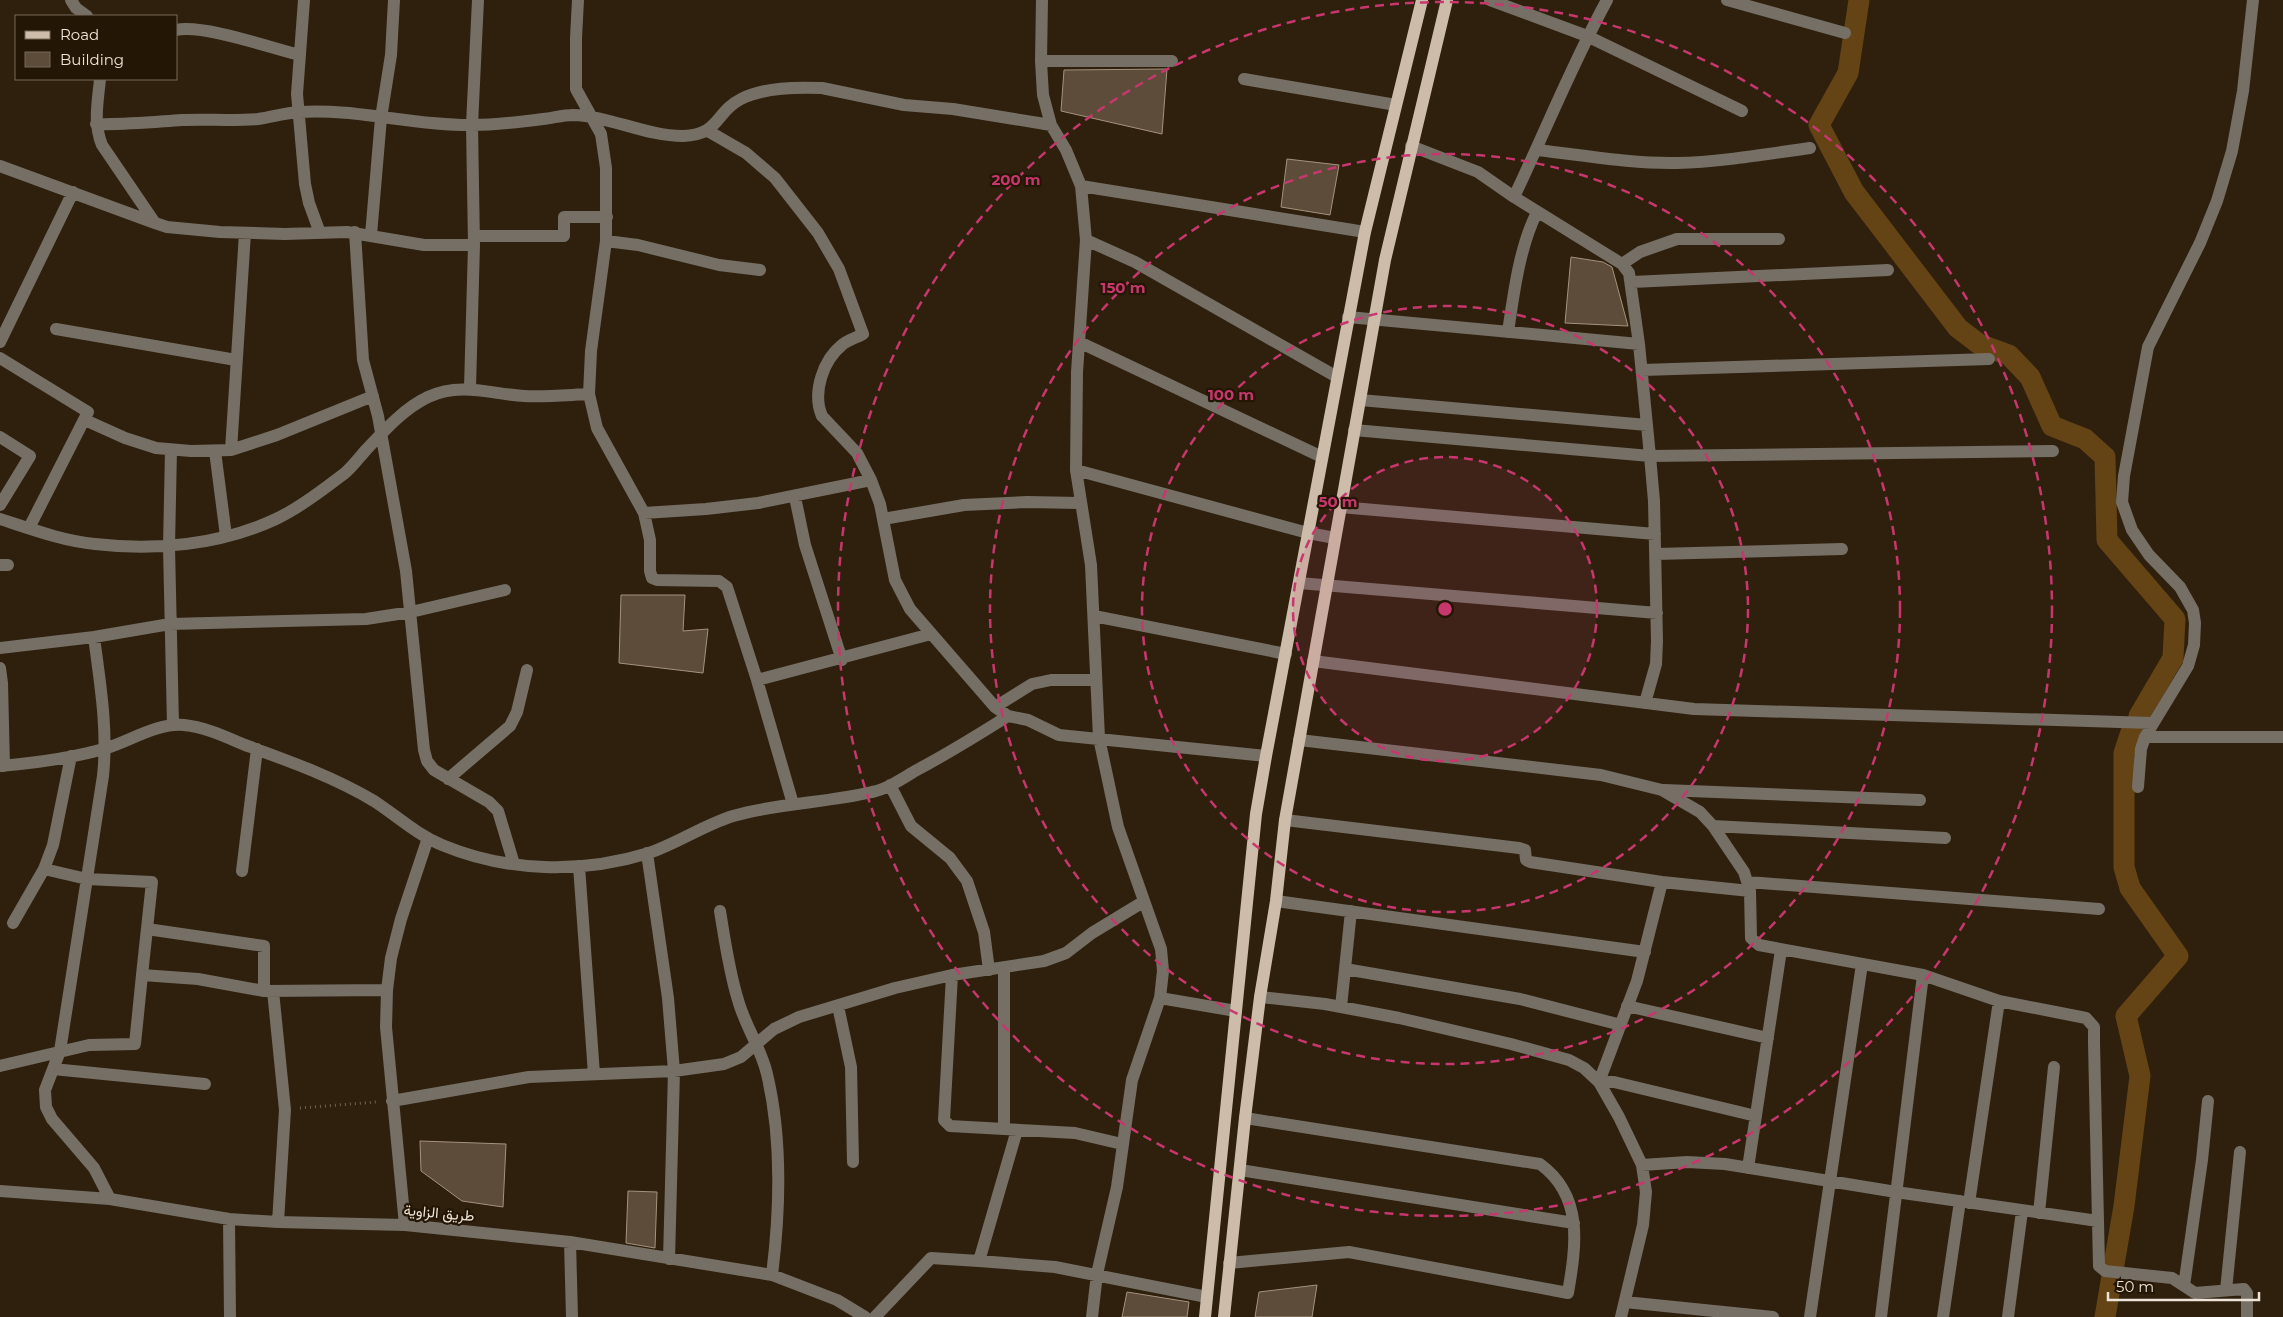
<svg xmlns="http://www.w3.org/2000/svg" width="2283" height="1317" font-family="Montserrat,Vazirmatn,sans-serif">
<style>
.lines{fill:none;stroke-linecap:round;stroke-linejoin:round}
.canal{stroke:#644315;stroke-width:21}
.building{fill:#5d4c39;stroke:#a4927d}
.path{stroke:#6e6151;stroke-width:3;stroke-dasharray:1 4;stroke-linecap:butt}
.minor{stroke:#766f66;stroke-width:12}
.major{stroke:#ccbca9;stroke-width:12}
.ring{fill:none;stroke:#c8366e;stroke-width:2.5;stroke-dasharray:9 6}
.labels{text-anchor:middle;stroke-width:4.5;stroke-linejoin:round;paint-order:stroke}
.street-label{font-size:15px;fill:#ede3d8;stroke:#241605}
.centre{fill:#c8366e;stroke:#241605;stroke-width:2.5}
.ring-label{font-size:15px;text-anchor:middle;font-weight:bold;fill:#c8366e;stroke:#241605;stroke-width:4.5;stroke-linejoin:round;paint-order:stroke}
</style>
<rect width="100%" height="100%" fill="#2e200d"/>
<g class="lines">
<path class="canal" d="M 1859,0 L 1848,73 L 1819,125 L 1854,192 L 1958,328 L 1979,344 L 2009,355 L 2030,377 L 2052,426 L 2085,439 L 2105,457 L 2107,540 L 2175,619 L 2173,658 L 2139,716
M 2105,1317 L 2124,1206 L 2140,1076 L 2126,1016 L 2178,956 L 2130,888 L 2124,867 L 2124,753 L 2132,729"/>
</g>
<path class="building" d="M 1167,69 L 1162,134 L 1061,111 L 1064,70 Z
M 1287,159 L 1339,165 L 1330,215 L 1281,207 Z
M 1571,257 L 1603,262 L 1612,267 L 1628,326 L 1565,323 Z
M 621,595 L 685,595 L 683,631 L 708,629 L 703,673 L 619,663 Z
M 420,1141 L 506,1144 L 503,1207 L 462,1201 L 421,1171 Z
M 628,1191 L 657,1192 L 655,1248 L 626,1243 Z
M 1317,1285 L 1312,1317 L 1255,1317 L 1259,1292 Z
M 1127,1292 L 1189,1302 L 1187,1317 L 1122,1317 Z"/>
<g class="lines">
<path class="path" d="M 300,1108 L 376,1102"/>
<path class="minor" d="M 71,0 L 76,8 L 87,16
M 304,0 L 297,94 L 305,184 L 309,203 L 320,233
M 578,0 L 576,38 L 576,89 L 601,134 L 606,168 L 606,241 L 591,351 L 589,394 L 597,428 L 644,513 L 650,540 L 650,571 L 652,578 L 657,580 L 719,581 L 727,587 L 757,680 L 793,804
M 1042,0 L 1041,61 L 1043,95 L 1051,125 L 1066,150 L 1081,186 L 1365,232
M 1490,0 L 1587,36 L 1742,111
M 1727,0 L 1845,33
M 176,30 C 203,24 271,48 300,55
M 1041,61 L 1172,61
M 100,79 C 98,101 93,123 102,145 L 155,223 L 167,227 L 220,232 L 285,234 L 347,232 L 424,245 L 474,245
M 1244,79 L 1396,105
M 96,124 C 125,125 153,122 182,120 C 207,119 233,121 258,119 C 272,117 285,113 299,112 C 356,108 414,126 472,125 C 495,125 520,122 543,119 C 553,118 563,115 573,115 C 610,116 645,136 683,136 C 720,135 715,112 741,99 C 764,87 797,87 822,88 L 904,105 L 953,109 L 1051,125
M 708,131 L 746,153 L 775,178 L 818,233 L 839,269 L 863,334 C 856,338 847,340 842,345 C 823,360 812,393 822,416 L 857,453 L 871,480 L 880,504 L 895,580 L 910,609 L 995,707 L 1008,716 L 1028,720 L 1059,735 L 1266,756
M 1411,146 L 1478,172 L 1514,197 L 1622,264 L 1629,273 L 1639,344 L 1650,456 L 2053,451
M 1537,150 C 1583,155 1630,164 1677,163 C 1721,162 1766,154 1810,148
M 0,166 L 155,223
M 1081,186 L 1086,240 L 1077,372 L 1076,470 L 1091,565 L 1099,738 L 1118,827 L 1161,949 L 1163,971 L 1160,998 L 1132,1080 L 1117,1187 L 1097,1274 L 1092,1317
M 1514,197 C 1545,132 1572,64 1607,0
M 355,232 L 363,360 L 378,416 L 406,571 L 424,750 L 427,761 L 434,770 L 489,802 L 498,811 L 514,864
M 371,235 L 381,118 L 391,55 L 394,0
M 474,236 L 564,236 L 564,217 L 607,217
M 1086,240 L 1135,262 L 1337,377
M 606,241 L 638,245 L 719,265 L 760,270
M 1622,264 L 1640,252 L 1677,239 L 1779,239
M 1632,282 L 1888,270
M 1348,317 L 1639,344
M 56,329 L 236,360
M 1508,332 C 1514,292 1519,249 1537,212
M 0,342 L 73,192
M 1079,342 L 1322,457
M 0,358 L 88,412 L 29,528
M 1642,370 L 1989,359
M 470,388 L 474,245 L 472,125 L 478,0
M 1360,400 L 1647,425
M 85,420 L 125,438 L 156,448 L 191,451 L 231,450 L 277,435 L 373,396
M 1354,430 L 1650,456 L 1654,501 L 1657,641 L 1656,664 L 1645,703
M 0,437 L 30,456 L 0,505
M 171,450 L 169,547 L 173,725
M 231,450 L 245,233
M 215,451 L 226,536
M 1076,470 L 1308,533 L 1335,538
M 795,497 L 805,545 L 842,660
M 1340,507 L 1655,534
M 644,513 L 706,509 L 758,503 L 871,480
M 0,519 C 31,529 63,541 95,544 C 155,551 220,545 276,519 C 299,508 324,489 345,473 C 352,467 359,458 365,451 C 384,431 403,409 428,397 C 461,382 491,394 524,396 C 546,397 567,395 589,394
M 883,519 L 964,505 L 1027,502 L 1080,503
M 1656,554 L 1842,549
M 0,565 L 8,565
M 1299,583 L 1657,613
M 1094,616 L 1286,654
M 94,637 C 100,683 108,729 103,776 L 60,1051 L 45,1090 L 46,1107 L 52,1119 L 94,1168 L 110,1199
M 0,648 L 94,637 L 170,624 L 366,619 L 411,612 L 505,590
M 1313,661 L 1694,709 L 2152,723
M 0,668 L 2,683 L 4,766
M 757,680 L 931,634
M 995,707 L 1032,684 L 1051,680 L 1096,680
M 2145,737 L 2283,737
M 1299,740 L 1601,775 L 1662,790 L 1700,812 L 1713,826 L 1744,872 L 1750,891 L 1751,938 L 1759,945 L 1923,975 L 1999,1001 L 2086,1018 L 2094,1027 L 2094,1043 L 2099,1266 L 2105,1271 L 2172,1278 L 2195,1293 L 2244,1289 L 2247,1293 L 2247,1317
M 0,766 C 35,763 73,758 107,748 C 132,740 157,723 184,725 C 205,727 226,737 245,745 C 289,761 334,777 374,801 C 397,816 416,834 442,845 C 507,872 581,874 649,853 C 678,843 704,825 733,816 C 778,803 826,803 872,792 C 887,789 902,779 915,771 C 947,754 978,735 1008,716
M 448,779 L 510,726 L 517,712 L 527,670
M 890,785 L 911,826 L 950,858 L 967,881 L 984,932 L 989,970
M 2138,787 L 2141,749 L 2145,737 L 2188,666 L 2194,645 L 2195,623 L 2193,610 L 2180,587 L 2149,555 L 2132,530 L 2122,502 L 2124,476 L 2148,347 L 2200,243 L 2217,201 L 2232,151 L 2243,91 L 2253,0
M 1664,790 L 1920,800
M 1285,820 L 1519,848 L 1525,850 L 1526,860 L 1530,862 L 1662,882 L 1750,891
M 1713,826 L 1945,838
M 647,853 L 668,998 L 674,1071 L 669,1259
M 579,866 L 594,1074
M 44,869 L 87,879 L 152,882 L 142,975
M 242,871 L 257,749
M 1662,882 L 1637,981 L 1599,1082 L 1614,1082 L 1756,1116
M 1748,882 L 2099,909
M 1276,901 L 1645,952
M 720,911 C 725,941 729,971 738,1000 C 745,1026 761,1048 767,1074 C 782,1137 780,1211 772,1275
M 13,923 L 44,869 L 53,845 L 71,756
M 147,929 L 264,946 L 264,991
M 1004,968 L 1004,1129 L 1075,1133 L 1122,1144
M 1345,969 L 1520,999 L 1621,1025
M 952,975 L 944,1120 L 950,1126 L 1004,1129
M 273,991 L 285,1110 L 278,1222
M 1260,997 L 1325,1004 L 1399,1018 L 1511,1044 L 1569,1060 L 1584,1068 L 1599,1082 L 1619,1117 L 1642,1165 L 1646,1192 L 1643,1225 L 1621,1317
M 1160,998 L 1236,1011
M 838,1006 L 851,1067 L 853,1162
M 1627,1006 L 1768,1038
M 1341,1007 L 1351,911
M 0,1066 L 89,1045 L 135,1044 L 142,975 L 198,979 L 264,991 L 387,990
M 53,1069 L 205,1084
M 392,1101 L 529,1077 L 674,1071 L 724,1064 L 741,1057 L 774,1029 L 799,1017 L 895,988 L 952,975 L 1044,961 L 1066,953 L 1092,933 L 1143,902
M 1642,1165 L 1687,1162 L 1725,1164 L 1896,1192 L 2098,1221
M 1748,1168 L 1781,950
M 1240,1170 L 1574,1223
M 0,1191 L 110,1199 L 229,1219 L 278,1222 L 405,1225 L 570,1242 L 772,1275 L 837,1300 L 865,1317
M 1969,1203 L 1999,1001
M 2039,1213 L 2054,1067
M 229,1219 L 230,1317
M 405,1225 L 386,1027 L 387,990 L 391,958 L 401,919 L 428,838
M 570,1242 L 572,1317
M 979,1261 L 1055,1267 L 1207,1297
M 1229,1263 L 1349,1252 L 1568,1293 C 1576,1246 1584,1196 1540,1164 L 1245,1118
M 2184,1286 L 2202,1160 L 2208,1101
M 2226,1290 L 2240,1152
M 1625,1302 L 1773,1317
M 875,1317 L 931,1258 L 979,1261 L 1017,1130
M 1810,1317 L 1862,964
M 1881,1317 L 1923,975
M 1943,1317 L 1960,1201
M 2008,1317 L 2022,1211"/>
<path class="major" d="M 1205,1317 L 1256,814 L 1266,756 L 1365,232 L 1422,0
M 1224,1317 L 1245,1118 L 1260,997 L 1276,901 L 1285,820 L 1385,260 L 1447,0"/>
</g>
<circle cx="1445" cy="609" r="152" fill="#c8366e" fill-opacity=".12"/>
<g class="ring">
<circle cx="1445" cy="609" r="152"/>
<circle cx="1445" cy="609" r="303"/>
<circle cx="1445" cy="609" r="455"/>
<circle cx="1445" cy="609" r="607"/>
</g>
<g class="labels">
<g class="street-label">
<text transform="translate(439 1213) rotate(5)" y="5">طريق الزاوية</text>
</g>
</g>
<circle cx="1445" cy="609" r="8" class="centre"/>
<g class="ring-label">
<text x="1016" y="185">200 m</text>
<text x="1123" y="293">150 m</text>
<text x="1231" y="400">100 m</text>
<text x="1338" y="507">50 m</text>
</g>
<rect x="15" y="15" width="162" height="65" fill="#241605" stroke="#746859"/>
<rect x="25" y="31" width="25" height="8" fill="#ccbca9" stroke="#746859"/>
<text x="60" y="40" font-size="15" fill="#ede3d8">Road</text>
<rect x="25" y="52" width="25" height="15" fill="#5d4c39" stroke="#746859"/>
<text x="60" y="65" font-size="15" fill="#ede3d8">Building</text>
<path d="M2108 1292v8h151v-8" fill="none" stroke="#ede3d8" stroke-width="2.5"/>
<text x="2116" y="1292" font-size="15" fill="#ede3d8" stroke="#241605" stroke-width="4" paint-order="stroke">50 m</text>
</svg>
